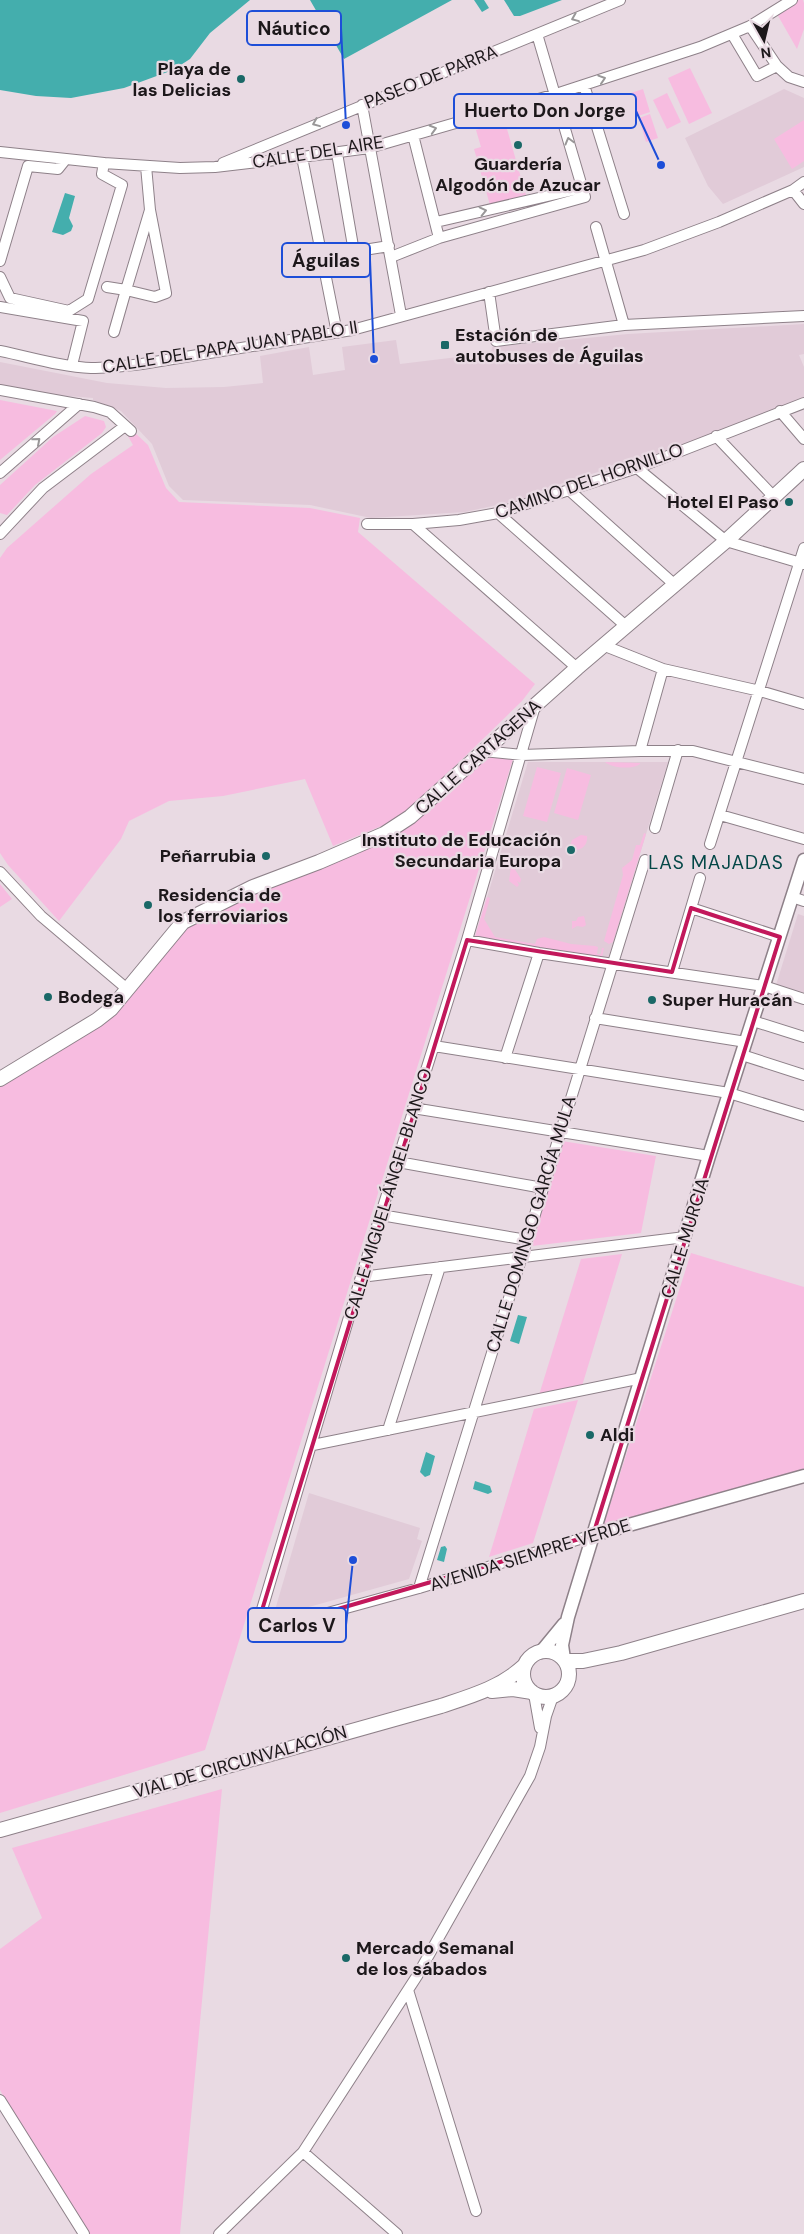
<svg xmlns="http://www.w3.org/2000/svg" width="804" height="2234" font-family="'DM Sans',sans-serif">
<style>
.built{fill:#e1cbd8}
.green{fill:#f7bce0}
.water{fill:#44aead}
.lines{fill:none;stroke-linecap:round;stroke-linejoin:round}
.minor-casing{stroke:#8e8189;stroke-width:12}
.tertiary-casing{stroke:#8e8189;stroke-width:15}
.secondary-casing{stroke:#8e8189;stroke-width:16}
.minor{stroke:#fff;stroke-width:10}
.tertiary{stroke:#fff;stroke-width:12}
.secondary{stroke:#fff;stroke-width:14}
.oneway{stroke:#999798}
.marked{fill:none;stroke:#c2185b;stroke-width:4;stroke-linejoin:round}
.poi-dot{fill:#1a6867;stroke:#e9dae3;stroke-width:2}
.labels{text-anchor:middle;stroke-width:4.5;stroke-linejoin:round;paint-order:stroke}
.poi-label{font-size:18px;font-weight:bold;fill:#1c171a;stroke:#e9dae3;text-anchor:start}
.street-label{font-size:18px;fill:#1c171a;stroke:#e9dae3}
.neighbourhood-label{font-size:19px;letter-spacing:1px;fill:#044747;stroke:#e9dae3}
.leader{fill:none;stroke:#1d4ed8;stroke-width:2}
.callout-dot{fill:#1d4ed8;stroke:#e9dae3;stroke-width:2}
.callout{fill:#e9dae3;stroke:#1d4ed8;stroke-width:2}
.callout-label{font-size:19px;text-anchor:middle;font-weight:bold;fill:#1c171a}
</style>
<rect width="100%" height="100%" fill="#e9dae3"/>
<path class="built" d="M 784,89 L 804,98 L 804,167 L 723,204 L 708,186 L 685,138 Z
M 804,324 L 804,354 L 799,355 L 804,367 L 804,400 L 677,447 L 563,483 L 520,500 L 465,512 L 371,518 L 310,505 L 183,500 L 169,486 L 152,444 L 121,411 L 93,400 L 93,398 L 44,394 L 0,386 L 0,362 L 107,383 L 166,388 L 224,387 L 263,383 L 260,356 L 309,347 L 313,375 L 345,370 L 342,347 L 396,340 L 400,364 L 491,353 L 492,347 L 628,334 Z
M 528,762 L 668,762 L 608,959 L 475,937 Z
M 798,914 L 804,916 L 804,993 L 776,985 Z
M 309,1493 L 420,1528 L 417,1539 L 422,1541 L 409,1579 L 273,1617 Z"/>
<path class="green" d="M 799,0 L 803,0 L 804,3 L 804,29 L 797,49 L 777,14 Z
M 690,68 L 712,113 L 689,124 L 668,78 Z
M 643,89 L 650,112 L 638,116 L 631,93 Z
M 667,93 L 681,122 L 667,129 L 653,100 Z
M 650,114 L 658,138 L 646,142 L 639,118 Z
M 804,120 L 804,161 L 792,169 L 774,139 Z
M 505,122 L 526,195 L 490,205 L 474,149 L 481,147 L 476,130 Z
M 0,400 L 57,411 L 55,414 L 0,460 Z
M 116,415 L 148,445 L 166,488 L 179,502 L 310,508 L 360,518 L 358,532 L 535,684 L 522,701 L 415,805 L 396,820 L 333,846 L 305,779 L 223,796 L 169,801 L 129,821 L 121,839 L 59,921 L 8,865 L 0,853 L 0,558 L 7,548 L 91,474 L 133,445 Z
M 85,416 L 104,421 L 106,427 L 102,433 L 35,485 L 7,515 L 0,513 L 0,485 L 53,437 Z
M 492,757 L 513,759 L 205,1750 L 0,1813 L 0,1086 L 85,1035 L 117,1011 L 145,973 L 192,922 L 218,907 L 356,853 L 482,762 Z
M 605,762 L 640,763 L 640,764 C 632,770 611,768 605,762 Z
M 537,767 L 561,773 L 547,822 L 523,816 Z
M 567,768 L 591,775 L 578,820 L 554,813 Z
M 644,833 L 646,834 L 613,942 L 609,944 L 604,941 L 623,875 L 622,868 L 632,860 L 636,845 L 640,845 Z
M 581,835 L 587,836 C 588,844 583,850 575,850 L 570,846 L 572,840 Z
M 512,859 L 515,861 L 514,868 L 521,879 L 520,883 L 517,881 L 519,885 L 517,887 L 509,881 Z
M 0,884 L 12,899 L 0,907 Z
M 487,897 L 490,898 L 484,919 L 495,937 L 535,944 L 537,939 L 544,937 L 571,944 L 595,946 L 598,947 L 597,954 L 601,954 L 602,948 L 604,948 L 602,958 L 475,936 Z
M 584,916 L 586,925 L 583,927 L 577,926 L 572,929 L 572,921 L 576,921 L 578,917 Z
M 562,1141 L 656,1156 L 641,1233 L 532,1246 Z
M 691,1253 L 804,1287 L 804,1471 L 603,1527 Z
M 622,1254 L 582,1386 L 539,1395 L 581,1259 Z
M 578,1400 L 533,1543 L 489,1557 L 534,1409 Z
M 222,1789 L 180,2234 L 88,2234 L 17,2121 L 0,2090 L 0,1949 L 42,1918 L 12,1848 Z"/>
<path class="water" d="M 0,0 L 250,0 L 210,33 L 190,59 L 173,70 L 124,88 L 71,98 L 36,96 L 0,90 Z
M 310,0 L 452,0 L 344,59 Z
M 474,0 L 484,0 L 489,8 L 482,12 Z
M 504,0 L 562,0 L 520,16 L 514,16 Z
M 65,193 L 75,196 L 69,218 L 73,226 L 71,231 L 63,235 L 52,232 Z
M 518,1315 L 527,1317 L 519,1344 L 510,1341 Z
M 426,1452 L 435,1456 L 430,1475 L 425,1477 L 420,1472 Z
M 475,1481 L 490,1486 L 492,1492 L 488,1494 L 473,1489 Z
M 445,1546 L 447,1549 L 444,1562 L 437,1560 L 441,1547 Z"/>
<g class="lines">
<g class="minor-casing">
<path id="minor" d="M 750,26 L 777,66 L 789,77 L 804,82
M 732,34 L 757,76 L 777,66
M 584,85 L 624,214
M 362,105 L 401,315
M 413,135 L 439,238
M 0,152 L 104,163 L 180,168 L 215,167 L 302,157 L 369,148 L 556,94 L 700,47 L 750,26 L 792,0
M 337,153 L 354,252
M 302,157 L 337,333
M 223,163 L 620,0
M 146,166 L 150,210 L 166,293 L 155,297 L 126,290 L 150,210
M 793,190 L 804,204
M 436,222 L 582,188
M 596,227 L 624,325
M 321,257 L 389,246
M 391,257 L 439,238 L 585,197 L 537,34
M 0,261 L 28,166 L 58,169 L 66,159
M 0,277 L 10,298 L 69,311 L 88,299 L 122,185 L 102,174 L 104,163
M 107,287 L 126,290 L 114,332
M 489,292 L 496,341 L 624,325 L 804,316
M 0,307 L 83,321 L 72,365
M 0,351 C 30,357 61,367 91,368 C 108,368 125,366 142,364 L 352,330 L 644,250 L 719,222 L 793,190 L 804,182
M 0,390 L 94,407 L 110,412 L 131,431
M 780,411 L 804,439
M 716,436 L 774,497
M 637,468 L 726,541 L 804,564
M 0,473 L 79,404
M 569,490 L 675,585
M 498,513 L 627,627
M 367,524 L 413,524 L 459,520 L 498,513 L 637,468 L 804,403
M 413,524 L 577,668
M 0,534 L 43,488 L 125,426
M 605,646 L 663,669 L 760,691 L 804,704
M 483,751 L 522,755 L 640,751 L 693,751 L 804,779
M 640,751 L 663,669
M 720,815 L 804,839
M 655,828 L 678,750
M 710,844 L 804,548
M 0,872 L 41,916 L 126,988
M 792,897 L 804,901
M 691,908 L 780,937
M 467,940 L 539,953 L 764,986 L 804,999
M 672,972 L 700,878
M 595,1018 L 746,1042
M 753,1021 L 804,1037
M 434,1046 L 729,1093 L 804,1116
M 742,1055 L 804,1075
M 505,1058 L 539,953
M 413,1108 L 709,1156
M 398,1162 L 543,1188
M 381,1215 L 527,1240
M 361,1277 L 685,1237
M 388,1430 L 440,1267
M 313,1445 L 642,1378
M 419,1588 L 645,860
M 255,1633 L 361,1277 L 467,940 L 535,706
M 255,1633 L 419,1588 L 593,1535
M 534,1694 L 540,1728
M 408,1990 L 476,2211
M 0,2100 L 84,2234
M 303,2152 L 397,2234
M 219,2234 L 303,2152 L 417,1976 L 530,1776 L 540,1747 L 546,1716 L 553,1696"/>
</g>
<g class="tertiary-casing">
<path id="tertiary" d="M 593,1535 L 804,1476
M 541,1652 L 564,1624
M 564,1659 L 562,1645 L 568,1617 L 709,1156 L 804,860"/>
</g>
<g class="secondary-casing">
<path id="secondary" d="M 0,1079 L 97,1020 L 111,1009 L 183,922 L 253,887 L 319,862 L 384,834 L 410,817 L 577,668 L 726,541 L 804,469
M523 1674a23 23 0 1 1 46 0a23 23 0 1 1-46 0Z
M 565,1661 L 583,1661 L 621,1653 L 804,1601
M 492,1691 L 513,1689 L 532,1692
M 0,1830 L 441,1706 C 471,1696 500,1688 524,1666"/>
</g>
<use href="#minor" class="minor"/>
<use href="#tertiary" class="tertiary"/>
<use href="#secondary" class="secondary"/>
</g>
<defs><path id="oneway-chevron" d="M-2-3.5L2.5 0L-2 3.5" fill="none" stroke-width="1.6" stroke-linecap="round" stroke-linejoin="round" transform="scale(1.25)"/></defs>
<g class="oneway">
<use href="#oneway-chevron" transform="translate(575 18) rotate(158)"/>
<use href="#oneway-chevron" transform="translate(602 79) rotate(-18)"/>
<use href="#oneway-chevron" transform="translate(316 123) rotate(158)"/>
<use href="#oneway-chevron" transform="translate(433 129) rotate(-16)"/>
<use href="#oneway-chevron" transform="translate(569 141) rotate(-105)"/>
<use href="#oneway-chevron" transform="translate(483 211) rotate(-13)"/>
<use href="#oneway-chevron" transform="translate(37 441) rotate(-41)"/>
</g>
<path class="marked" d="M 691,908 L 780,937 L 593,1535 L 255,1633 L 467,940 L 672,972 Z"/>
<g class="poi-dot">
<circle cx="241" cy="79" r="5"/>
<circle cx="518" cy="145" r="5"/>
<rect x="440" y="340" width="10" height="10" rx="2.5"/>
<circle cx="789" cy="502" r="5"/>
<circle cx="571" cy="850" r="5"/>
<circle cx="266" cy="856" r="5"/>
<circle cx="148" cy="905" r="5"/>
<circle cx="48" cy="997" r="5"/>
<circle cx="652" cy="1000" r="5"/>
<circle cx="590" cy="1435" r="5"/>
<circle cx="346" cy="1958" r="5"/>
</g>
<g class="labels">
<g class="poi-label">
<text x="231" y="75" text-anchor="end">Playa de<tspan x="231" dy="21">las Delicias</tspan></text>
<text x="518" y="170" text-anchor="middle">Guardería<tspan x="518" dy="21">Algodón de Azucar</tspan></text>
<text x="455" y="341">Estación de<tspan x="455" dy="21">autobuses de Águilas</tspan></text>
<text x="779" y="508" text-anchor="end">Hotel El Paso</text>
<text x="561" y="846" text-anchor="end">Instituto de Educación<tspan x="561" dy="21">Secundaria Europa</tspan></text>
<text x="256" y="862" text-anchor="end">Peñarrubia</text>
<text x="158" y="901">Residencia de<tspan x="158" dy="21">los ferroviarios</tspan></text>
<text x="58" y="1003">Bodega</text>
<text x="662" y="1006">Super Huracán</text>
<text x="600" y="1441">Aldi</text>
<text x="356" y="1954">Mercado Semanal<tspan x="356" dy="21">de los sábados</tspan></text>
</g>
<g class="street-label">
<text transform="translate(431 77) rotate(-22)" y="6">PASEO DE PARRA</text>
<text transform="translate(318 152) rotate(-9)" y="6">CALLE DEL AIRE</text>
<text transform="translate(230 347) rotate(-9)" y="6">CALLE DEL PAPA JUAN PABLO II</text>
<text transform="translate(589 481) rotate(-19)" y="6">CAMINO DEL HORNILLO</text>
<text transform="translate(478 757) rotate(-42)" y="6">CALLE CARTAGENA</text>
<text transform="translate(388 1194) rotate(-73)" y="6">CALLE MIGUEL ÁNGEL BLANCO</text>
<text transform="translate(531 1224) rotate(-73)" y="6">CALLE DOMINGO GARCÍA MULA</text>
<text transform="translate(685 1238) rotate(-73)" y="6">CALLE MURCIA</text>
<text transform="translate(530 1555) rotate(-17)" y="6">AVENIDA SIEMPRE VERDE</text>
<text transform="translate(240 1762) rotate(-16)" y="6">VIAL DE CIRCUNVALACIÓN</text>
</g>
<g class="neighbourhood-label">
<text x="716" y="869">LAS MAJADAS</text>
</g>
</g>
<path class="leader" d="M346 125L341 28M661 165L636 111M374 359L370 260M353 1560L346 1625"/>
<g class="callout-dot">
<circle cx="346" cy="125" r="5"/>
<circle cx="661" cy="165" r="5"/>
<circle cx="374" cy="359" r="5"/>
<circle cx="353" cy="1560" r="5"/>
</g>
<g class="callout">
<rect x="247" y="11" width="94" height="34" rx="5"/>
<rect x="454" y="94" width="182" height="34" rx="5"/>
<rect x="282" y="243" width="88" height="34" rx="5"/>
<rect x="248" y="1608" width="98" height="34" rx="5"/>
</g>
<g class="callout-label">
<text x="294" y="35">Náutico</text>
<text x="545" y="117">Huerto Don Jorge</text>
<text x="326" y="267">Águilas</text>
<text x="297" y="1632">Carlos V</text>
</g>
<g transform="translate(764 40) rotate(172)" stroke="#e9dae3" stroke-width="4" paint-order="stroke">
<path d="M0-4L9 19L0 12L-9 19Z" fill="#1c171a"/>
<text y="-8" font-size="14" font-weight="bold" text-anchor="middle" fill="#1c171a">N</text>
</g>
</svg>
